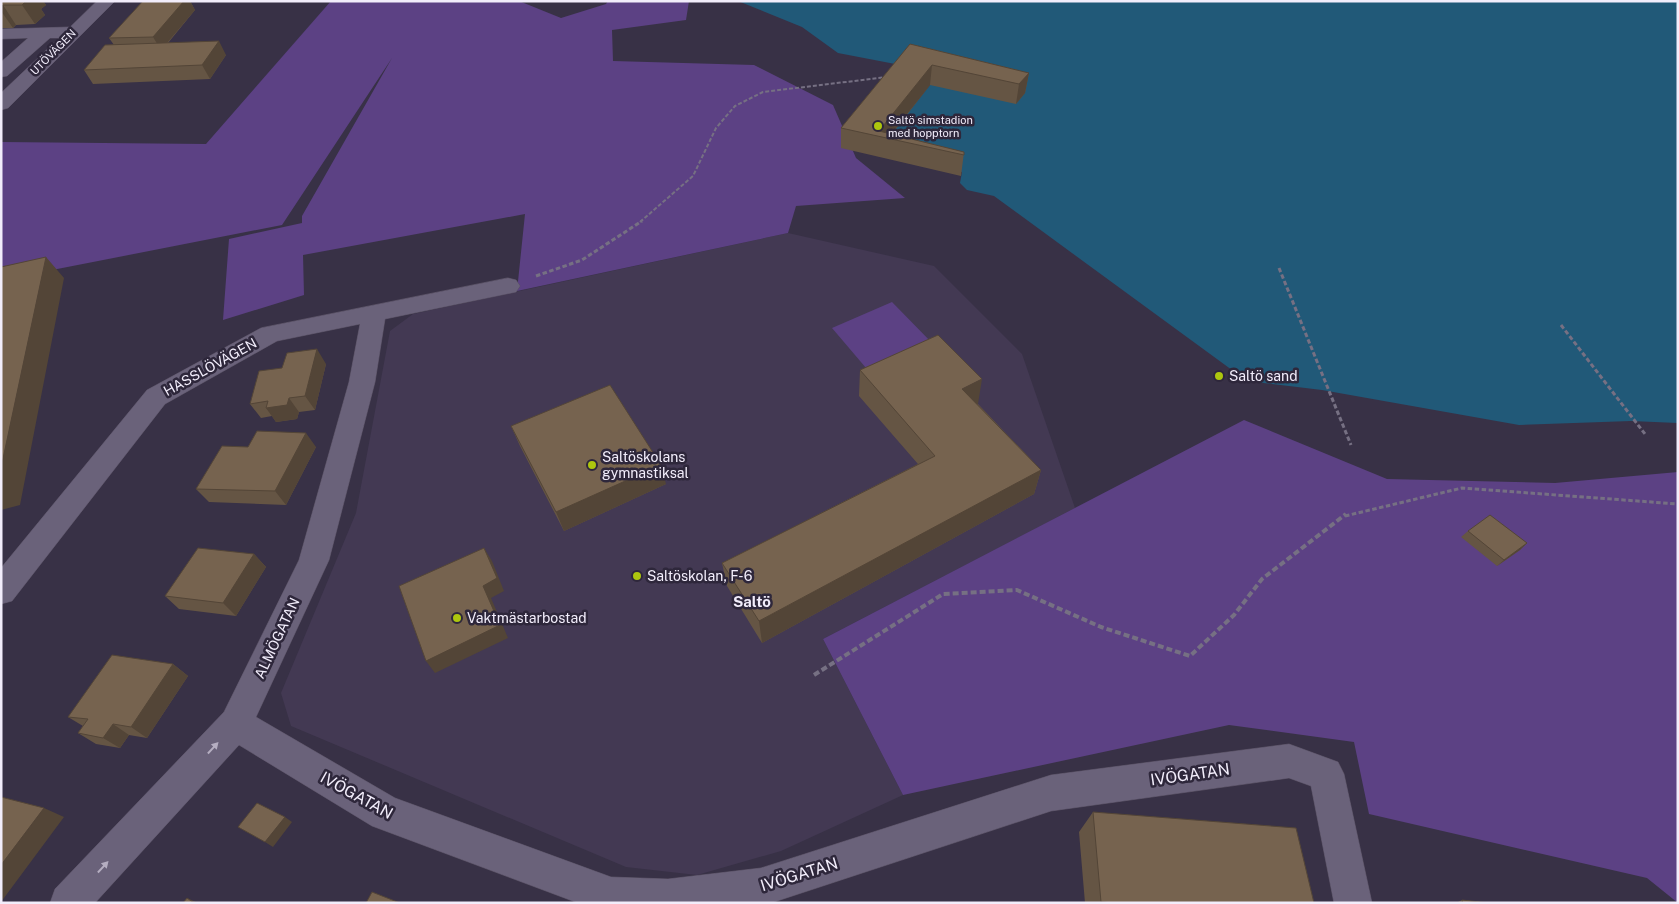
<svg xmlns="http://www.w3.org/2000/svg" width="1679" height="904" font-family="'Public Sans',sans-serif">
<style>
.built{fill:#433953}
.green{fill:#5c4184}
.water{fill:#215978}
.lines{fill:none;stroke-linecap:round;stroke-linejoin:round}
.minor-casing{stroke:#574f62;stroke-width:1}
.path-far2{stroke:#767083;stroke-width:2;stroke-dasharray:4 2;stroke-linecap:butt}
.path-far1{stroke:#767083;stroke-width:3;stroke-dasharray:4.5 2.5;stroke-linecap:butt}
.path{stroke:#767083;stroke-width:4;stroke-dasharray:6 3;stroke-linecap:butt}
.minor{fill:#6a627a;fill-rule:evenodd}
.wall{fill:#655544}
.shaded-wall{fill:#534537}
.building{fill:#76634f;stroke:#534537}
.oneway{fill:#b5aec1}
.poi-dot{fill:#adc60e;stroke:#2e273b;stroke-width:2}
.labels{text-anchor:middle;stroke-width:5;stroke-linejoin:round;paint-order:stroke}
.far-street-label{font-size:11px;fill:#f2edfb;stroke:#2e273b}
.far-poi-label{font-size:11px;fill:#f2edfb;stroke:#2e273b;text-anchor:start}
.street-label{font-size:14px;fill:#f2edfb;stroke:#2e273b}
.poi-label{font-size:14px;fill:#f2edfb;stroke:#2e273b;text-anchor:start}
.neighbourhood-label{font-size:15px;font-weight:bold;fill:#f2edfb;stroke:#2e273b}
.near-street-label{font-size:16px;fill:#f2edfb;stroke:#2e273b}
</style>
<rect width="100%" height="100%" fill="#383146"/>
<path class="built" d="M 788,233 L 934,266 L 1022,354 L 1075,508 L 823,639 L 903,795 L 781,851 L 697,875 L 626,867 L 291,726 L 281,693 L 356,513 L 390,331 L 413,314 Z"/>
<path class="green" d="M 331,1 L 519,1 L 561,18 L 606,4 L 608,1 L 689,1 L 686,20 L 612,30 L 613,61 L 754,65 L 833,105 L 856,158 L 905,198 L 796,206 L 788,233 L 517,291 L 525,214 L 303,255 L 304,295 L 223,320 L 229,239 L 302,223 L 302,216 L 392,58 L 282,225 L 1,280 L 1,142 L 206,144 Z
M 892,302 L 935,346 L 872,375 L 832,328 Z
M 1244,420 L 1387,479 L 1555,483 L 1678,472 L 1678,903 L 1647,878 L 1369,814 L 1354,742 L 1229,725 L 903,795 L 823,639 Z"/>
<path class="water" d="M 738,1 L 1678,1 L 1678,423 L 1631,421 L 1519,425 L 1322,390 L 1247,381 L 994,196 L 967,190 L 960,183 L 962,172 L 878,151 L 934,80 L 916,68 L 838,53 L 802,27 Z"/>
<g class="lines">
<g class="minor-casing">
<path id="minor" d="M 97,1 L 115,1 L 8,108 L 1,110 L 1,93 L 59,38 L 50,38 L 7,76 L 1,77 L 1,62 L 28,38 L 1,39 L 1,29 L 70,27 Z
M 508,278 L 516,280 L 520,286 L 516,292 L 385,319 L 375,382 L 329,560 L 256,717 L 395,798 L 611,877 L 668,879 L 761,868 L 1051,775 L 1289,744 L 1338,762 L 1344,774 L 1372,903 L 1334,903 L 1311,786 L 1289,778 L 1051,811 L 771,903 L 578,903 L 372,826 L 239,745 L 95,903 L 50,903 L 55,889 L 224,712 L 299,560 L 349,382 L 360,324 L 277,341 L 165,404 L 12,601 L 1,604 L 1,568 L 147,390 L 261,328 Z"/>
</g>
<path class="path-far2" d="M 640,222 L 693,176 L 716,128 L 735,106 L 763,92 L 887,77"/>
<path class="path-far1" d="M 1279,268 L 1351,445
M 536,276 L 582,260 L 642,221
M 1561,325 L 1645,434
M 1345,516 L 1462,488 L 1678,504"/>
<path class="path" d="M 814,675 L 943,594 L 1017,590 L 1101,627 L 1190,656 L 1234,615 L 1262,579 L 1346,514"/>
<use href="#minor" class="minor"/>
</g>
<path class="wall" d="M 1,1 L 43,1 L 46,5 L 41,9 L 45,15 L 35,24 L 16,25 L 13,28 L 1,28 Z
M 143,1 L 190,1 L 195,10 L 168,43 L 226,55 L 210,79 L 93,84 L 84,70 L 114,45 L 109,38 Z
M 910,44 L 1029,73 L 1025,93 L 1016,104 L 930,85 L 892,134 L 964,152 L 961,176 L 841,148 L 841,128 Z
M 326,364 L 315,410 L 299,412 L 297,419 L 276,422 L 272,416 L 261,418 L 250,404 Z
M 860,370 L 978,404 L 1041,470 L 1034,494 L 762,643 L 727,586 L 722,563 L 918,464 L 859,396 Z
M 511,426 L 666,484 L 564,531 L 520,446 Z
M 248,447 L 316,447 L 286,505 L 209,502 L 196,489 Z
M 1468,531 L 1527,543 L 1520,550 L 1497,566 L 1461,537 Z
M 254,554 L 266,567 L 236,616 L 179,609 L 165,596 Z
M 173,664 L 188,676 L 147,738 L 129,735 L 120,748 L 96,744 L 78,733 L 83,726 L 68,717 Z
M 1093,812 L 1314,903 L 1085,903 L 1079,832 Z
M 1462,900 L 1489,903 L 1456,903 Z"/>
<path class="shaded-wall" d="M 21,1 L 43,1 L 46,5 L 41,9 L 45,15 L 35,24 L 22,5 Z
M 184,1 L 190,1 L 195,10 L 161,50 L 153,37 Z
M 3,5 L 16,25 L 13,28 L 1,11 L 1,7 Z
M 219,41 L 226,55 L 210,79 L 202,65 Z
M 932,65 L 930,85 L 888,138 L 879,131 Z
M 1029,73 L 1025,93 L 1016,104 L 1019,84 Z
M 46,257 L 64,278 L 20,505 L 1,510 L 1,468 Z
M 317,349 L 326,364 L 315,410 L 305,396 Z
M 982,379 L 978,404 L 958,414 L 962,389 Z
M 289,398 L 299,412 L 297,419 L 276,422 L 266,408 Z
M 306,433 L 316,447 L 286,505 L 275,491 Z
M 661,465 L 666,484 L 564,531 L 556,512 Z
M 1041,470 L 1034,494 L 762,643 L 759,621 Z
M 1527,543 L 1520,550 L 1497,566 L 1504,560 Z
M 484,548 L 492,561 L 504,591 L 491,598 L 508,638 L 435,673 L 426,661 L 483,586 Z
M 254,554 L 266,567 L 236,616 L 223,603 Z
M 173,664 L 188,676 L 147,738 L 131,727 Z
M 113,724 L 129,735 L 120,748 L 103,738 Z
M 44,808 L 64,817 L 1,902 L 1,865 Z
M 285,817 L 292,822 L 273,847 L 265,842 Z
M 187,898 L 198,903 L 194,903 Z"/>
<path class="building" d="M 1,1 L 26,1 L 22,5 L 3,5 L 1,7 Z
M 143,1 L 184,1 L 153,37 L 109,38 Z
M 219,41 L 202,65 L 84,70 L 105,45 Z
M 910,44 L 1029,73 L 1019,84 L 932,65 L 879,131 L 964,152 L 964,155 L 841,128 Z
M 46,257 L 1,468 L 1,267 Z
M 938,335 L 982,379 L 962,389 L 1041,470 L 759,621 L 722,563 L 935,456 L 860,370 Z
M 317,349 L 305,396 L 289,398 L 287,405 L 266,408 L 268,401 L 250,404 L 259,371 L 282,368 L 287,353 Z
M 610,385 L 661,465 L 556,512 L 511,426 Z
M 257,431 L 306,433 L 275,491 L 196,489 L 222,446 L 248,447 Z
M 1490,515 L 1527,543 L 1504,560 L 1468,531 Z
M 198,548 L 254,554 L 223,603 L 165,596 Z
M 484,548 L 497,578 L 483,586 L 500,625 L 426,661 L 399,586 Z
M 112,655 L 173,664 L 131,727 L 113,724 L 103,738 L 78,733 L 88,719 L 68,717 Z
M 1,797 L 44,808 L 1,865 Z
M 257,803 L 285,817 L 265,842 L 238,827 Z
M 1093,812 L 1296,828 L 1314,903 L 1115,903 L 1101,902 Z
M 372,892 L 400,903 L 366,903 Z
M 187,898 L 194,903 L 183,903 Z
M 1462,900 L 1489,903 L 1463,903 Z"/>
<defs><path id="oneway-solid" d="M-6-.8H1V-3.2L6.5 0L1 3.2V.8H-6Z" transform="scale(1.25)"/></defs>
<g class="oneway">
<use href="#oneway-solid" transform="translate(213 748) rotate(-47)"/>
<use href="#oneway-solid" transform="translate(103 867) rotate(-47)"/>
</g>
<g class="poi-dot">
<circle cx="878" cy="126" r="5"/>
<circle cx="1219" cy="376" r="5"/>
<circle cx="592" cy="465" r="5"/>
<circle cx="637" cy="576" r="5"/>
<circle cx="457" cy="618" r="5"/>
</g>
<g class="labels">
<g class="far-street-label">
<text transform="translate(53 52) rotate(-45)" y="4">UTÖVÄGEN</text>
</g>
<g class="far-poi-label">
<text x="888" y="124">Saltö simstadion<tspan x="888" dy="13">med hopptorn</tspan></text>
</g>
<g class="street-label">
<text transform="translate(210 367) rotate(-29)" y="5">HASSLÖVÄGEN</text>
<text transform="translate(277 638) rotate(-65)" y="5">ALMÖGATAN</text>
</g>
<g class="poi-label">
<text x="1229" y="381">Saltö sand</text>
<text x="602" y="462">Saltöskolans<tspan x="602" dy="16">gymnastiksal</tspan></text>
<text x="647" y="581">Saltöskolan, F-6</text>
<text x="467" y="623">Vaktmästarbostad</text>
</g>
<g class="neighbourhood-label">
<text x="752" y="607">Saltö</text>
</g>
<g class="near-street-label">
<text transform="translate(1190 774) rotate(-8)" y="6">IVÖGATAN</text>
<text transform="translate(357 795) rotate(29)" y="6">IVÖGATAN</text>
<text transform="translate(799 874) rotate(-17)" y="6">IVÖGATAN</text>
</g>
</g>
<rect width="1679" height="904" fill="none" stroke="#f2edfb" stroke-width="5"/>
</svg>
